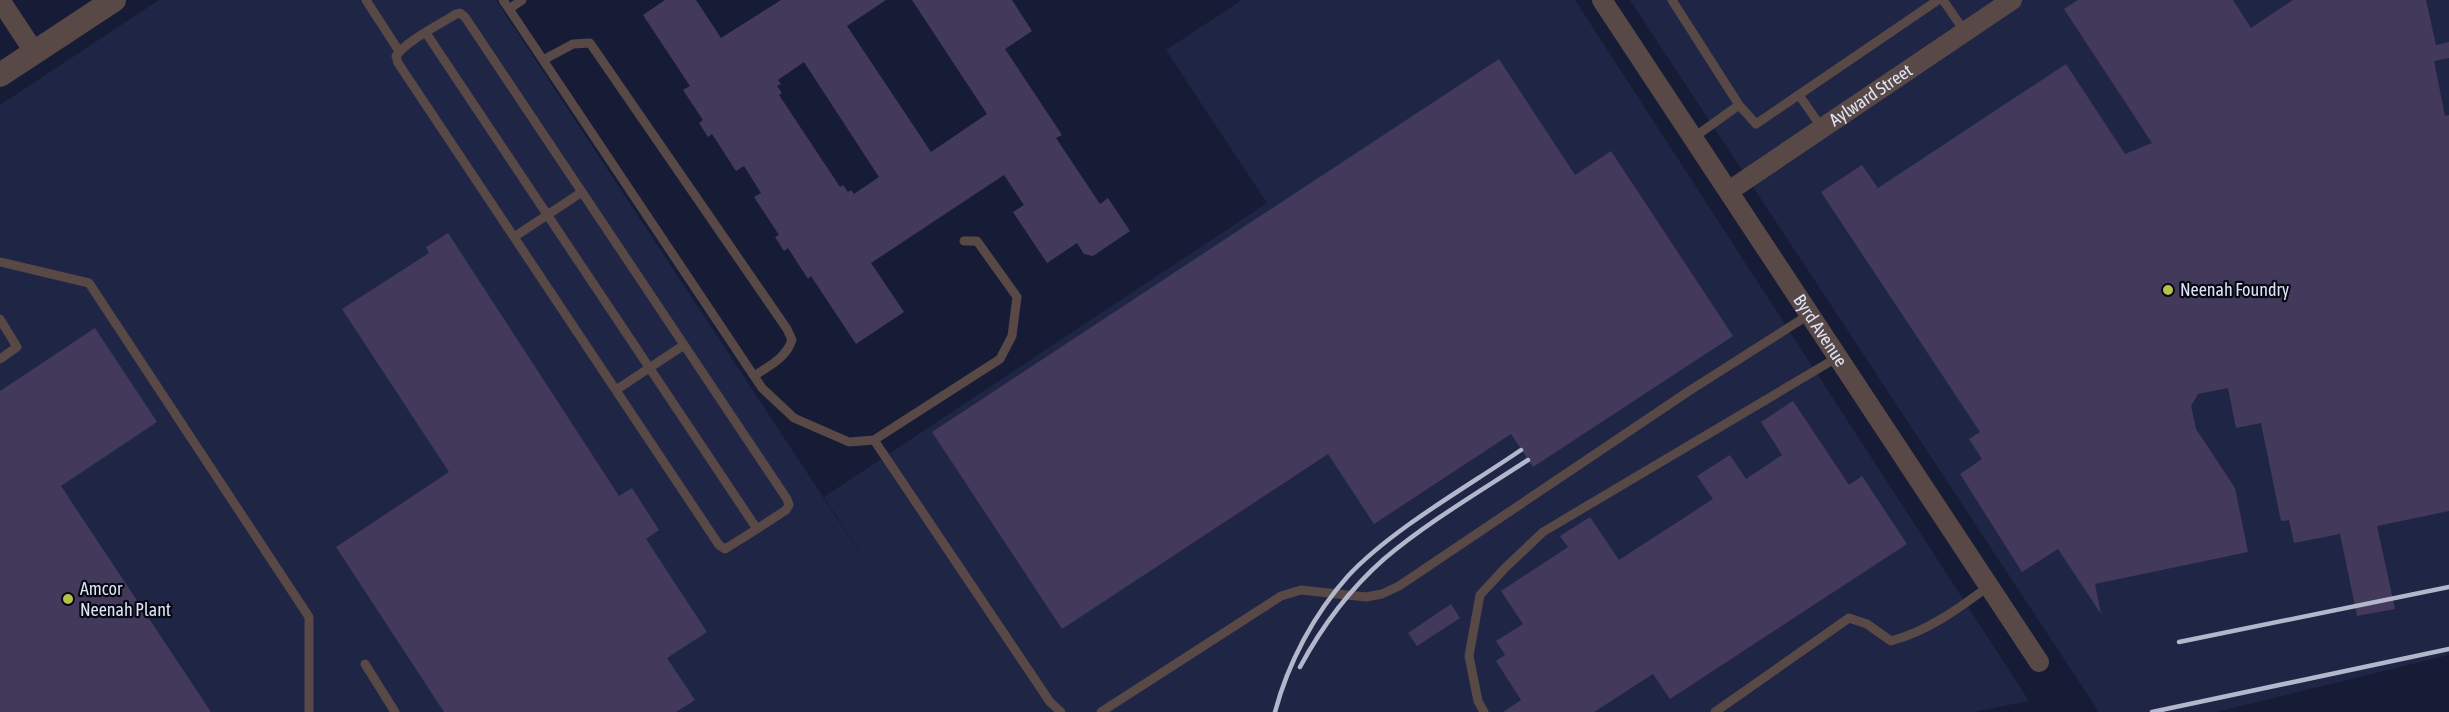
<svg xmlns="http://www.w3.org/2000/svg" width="2449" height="712" font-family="'Asap Condensed',sans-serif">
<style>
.built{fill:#1f2545}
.building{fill:#433a5b;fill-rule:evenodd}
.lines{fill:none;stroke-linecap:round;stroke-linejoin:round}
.service{stroke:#584846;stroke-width:9}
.minor{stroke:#584846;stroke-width:20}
.tertiary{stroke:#584846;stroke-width:24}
.rail{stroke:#b2b7cb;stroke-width:4.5}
.poi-dot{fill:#b7c147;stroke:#060813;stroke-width:2}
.labels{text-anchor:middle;stroke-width:4.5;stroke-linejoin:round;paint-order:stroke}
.street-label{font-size:18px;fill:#dee3f5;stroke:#060813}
.poi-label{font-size:18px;fill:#dee3f5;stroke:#060813;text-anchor:start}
</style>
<rect width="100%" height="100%" fill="#171c36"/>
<path class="built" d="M 159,0 L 496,0 L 898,611 L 824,497 L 1267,203 L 1166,50 L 1242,0 L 1575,0 L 2029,701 L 1973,712 L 0,712 L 0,105 Z
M 1630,0 L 2449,0 L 2449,655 L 2216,712 L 2099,712 Z"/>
<path class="building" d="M 665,0 L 696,0 L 721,38 L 781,0 L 886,0 L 847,26 L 931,152 L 987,114 L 912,0 L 1012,0 L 1032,31 L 1005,49 L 1062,135 L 1056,138 L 1100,204 L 1108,198 L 1130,231 L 1093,256 L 1084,254 L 1077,243 L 1047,263 L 1013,212 L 1024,205 L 1004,175 L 871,263 L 904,312 L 856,344 L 811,276 L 808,279 L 788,248 L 784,251 L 775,237 L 779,235 L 754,197 L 761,193 L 744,166 L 736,171 L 712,134 L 708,137 L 699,123 L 703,120 L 683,90 L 690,86 L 643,15 ZM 804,62 L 879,177 L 854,194 L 851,190 L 848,192 L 843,185 L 840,187 L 779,95 L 782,93 L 777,86 L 781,84 L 778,80 Z
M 2078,0 L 2233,0 L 2251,28 L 2293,0 L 2426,0 L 2436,45 L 2449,42 L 2449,58 L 2434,61 L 2445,116 L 2449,115 L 2449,511 L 2377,526 L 2395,609 L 2357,616 L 2340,534 L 2294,543 L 2289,520 L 2281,521 L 2261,423 L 2236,428 L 2228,388 L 2198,394 L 2191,406 L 2196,429 L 2235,488 L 2248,552 L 2095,584 L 2101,614 L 2058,549 L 2022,572 L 1960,474 L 1982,459 L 1969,439 L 1980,432 L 1821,192 L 1862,165 L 1878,188 L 2066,64 L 2125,154 L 2152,143 L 2064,9 Z
M 1499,59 L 1575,175 L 1611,151 L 1733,336 L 1533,467 L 1511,434 L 1374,524 L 1328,454 L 1062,629 L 932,432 Z
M 448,233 L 619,496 L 632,488 L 659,530 L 646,539 L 707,632 L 667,658 L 695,700 L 676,712 L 444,712 L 336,547 L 449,472 L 342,309 L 429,253 L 426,247 Z
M 95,328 L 157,422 L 61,486 L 211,712 L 0,712 L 0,391 Z
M 1793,401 L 1849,485 L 1862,476 L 1907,544 L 1670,699 L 1653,674 L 1594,712 L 1503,712 L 1521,700 L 1496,661 L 1505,655 L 1496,641 L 1523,624 L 1501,591 L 1568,547 L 1560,536 L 1590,517 L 1619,560 L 1713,499 L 1697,476 L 1730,455 L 1746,479 L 1782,455 L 1761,422 Z
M 1451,604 L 1460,618 L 1417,646 L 1408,633 Z"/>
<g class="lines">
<path class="service" d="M 366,0 L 399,51
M 503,0 L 762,388 L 794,418 L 849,442 L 874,440 L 1000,359 L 1012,336 L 1017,297 L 977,241 L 964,241
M 1672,0 L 1739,105 L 1756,124 L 1938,0
M 1943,0 L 1965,32
M 509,9 L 522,0
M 426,33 L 757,529 L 725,549 L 719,545 L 398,63 L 396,56 C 406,41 439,25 456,14 L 460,13 L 465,17 L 787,499 L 789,505 L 786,510 L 757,529
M 543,60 L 573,44 L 590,43 L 787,329 L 792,340 C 786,358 769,366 754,376
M 1799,95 L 1822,128
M 1693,138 L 1739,105
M 514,237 L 582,192
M 0,262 L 89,283 L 309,617 L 309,712
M 0,319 L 17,347 L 0,359
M 616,390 L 684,345
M 874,440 L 1050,702 L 1061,712
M 365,664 L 395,712
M 1101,712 L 1281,596 L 1301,590 L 1366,597 L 1382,594 L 1399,586 L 1689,391 L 1810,314
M 1484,712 L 1478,701 L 1469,656 L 1480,595 L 1505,568 L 1543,532 L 1838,357
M 1715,712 L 1849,618 L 1867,624 L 1891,641 C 1928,631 1958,609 1989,586"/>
<g class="minor">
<path d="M 0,0 L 35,53"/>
<path id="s1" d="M 1602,0 L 2039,662"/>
<path id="s2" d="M 1729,191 L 2012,0"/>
</g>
<path class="tertiary" d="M 0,75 L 114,0"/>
<path class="rail" d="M 2179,642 L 2449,587
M 1300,667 C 1321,628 1350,589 1384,559 C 1428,522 1479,492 1528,460
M 1275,712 C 1288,663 1314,614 1348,576 C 1392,529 1467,487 1521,450
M 2152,712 L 2449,649"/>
</g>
<g class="poi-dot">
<circle cx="2168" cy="290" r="6"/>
<circle cx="68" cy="599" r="6"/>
</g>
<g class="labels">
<g class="street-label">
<text dy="6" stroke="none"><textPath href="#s2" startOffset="171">Aylward Street</textPath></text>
<text dy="6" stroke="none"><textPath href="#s1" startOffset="396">Byrd Avenue</textPath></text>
</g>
<g class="poi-label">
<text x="2180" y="296">Neenah Foundry</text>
<text x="80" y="595">Amcor<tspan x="80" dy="21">Neenah Plant</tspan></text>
</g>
</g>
</svg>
